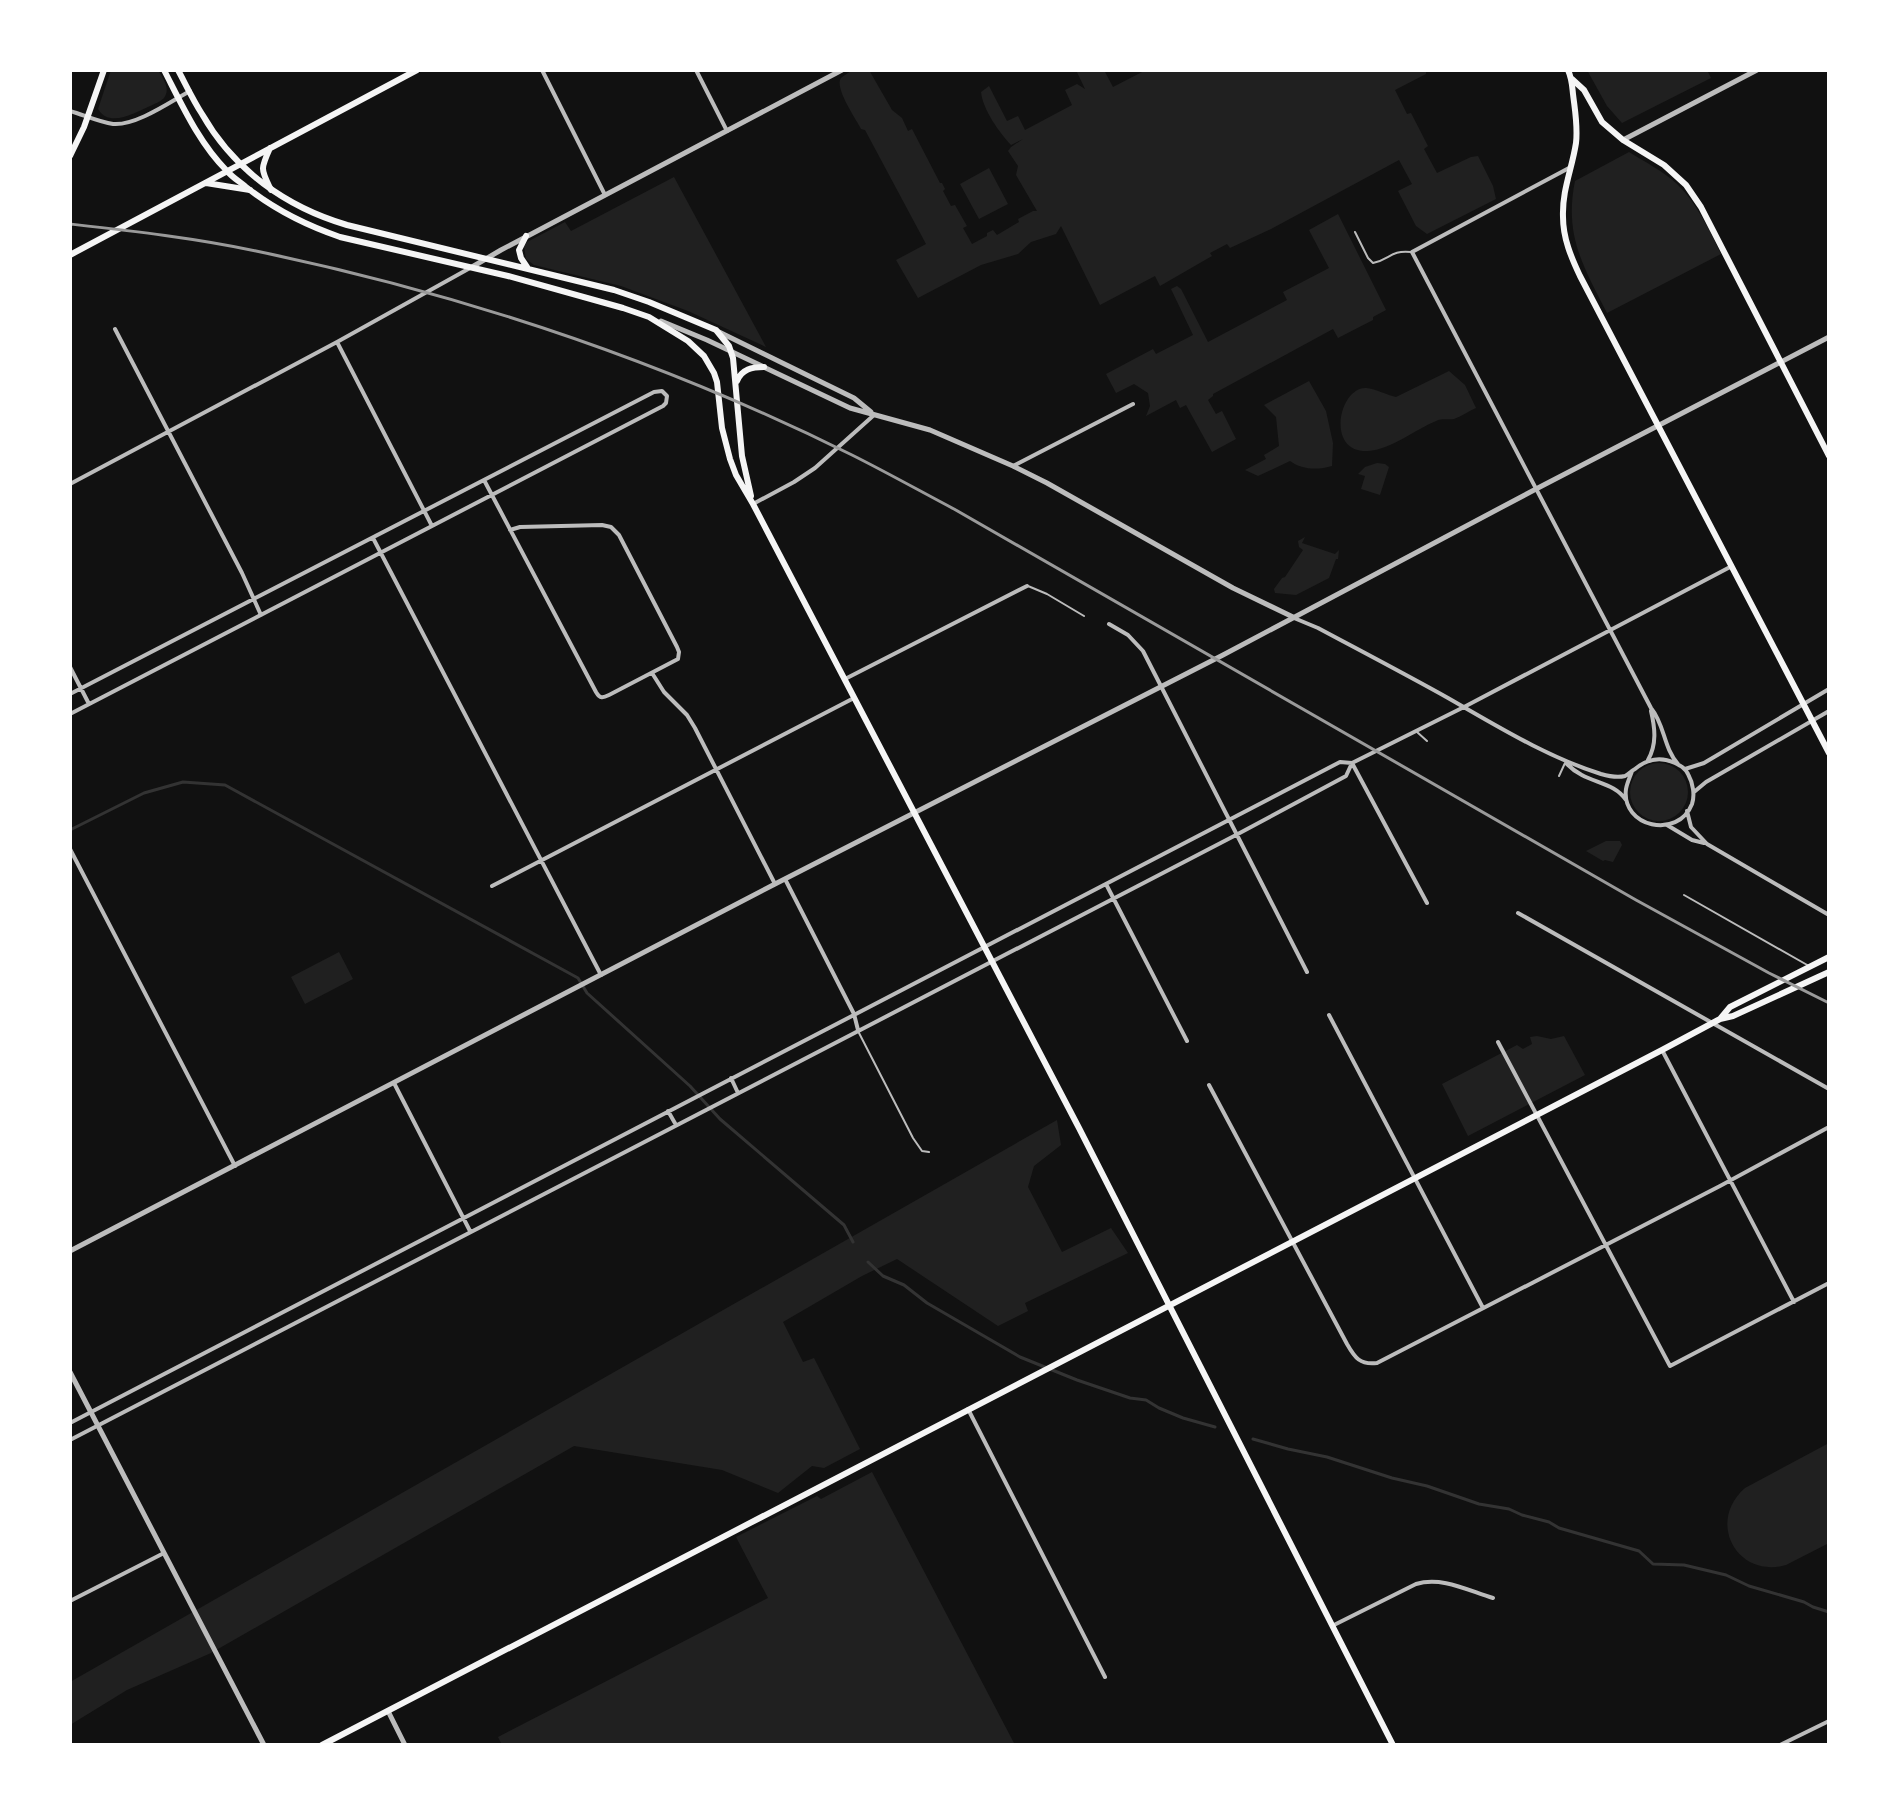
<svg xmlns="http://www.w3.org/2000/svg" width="1899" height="1815" font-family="'Titillium Web',sans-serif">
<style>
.green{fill:#202020}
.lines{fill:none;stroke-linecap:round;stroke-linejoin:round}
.stream{stroke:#333;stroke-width:3}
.service{stroke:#bcbcbc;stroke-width:2}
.minor{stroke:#bcbcbc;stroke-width:4}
.tertiary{stroke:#bcbcbc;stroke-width:5}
.secondary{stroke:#f5f5f5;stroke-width:6}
.primary{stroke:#f5f5f5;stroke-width:6}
.rail{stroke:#9a9a9a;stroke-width:3}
</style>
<rect width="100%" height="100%" fill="#111"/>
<path class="green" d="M 111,70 L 158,70 C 162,77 169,86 166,94 C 164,101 156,103 150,106 C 135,113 109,128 98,109 Z
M 852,70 L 869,70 L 892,110 L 902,118 L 908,131 L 912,129 L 940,183 L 942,183 L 945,189 L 943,191 L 951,206 L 955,205 L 967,226 L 963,228 L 972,244 L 987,236 L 987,233 L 993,230 L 997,235 L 1019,222 L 1018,219 L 1033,211 L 1037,211 L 1016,175 L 1018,166 L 1008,151 L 1011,147 L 1023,139 L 1011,145 C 999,132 983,110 981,92 L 989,86 L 1007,121 L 1018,116 L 1025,130 L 1072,105 L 1065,90 L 1077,84 L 1085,89 L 1076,70 L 1104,70 L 1113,87 L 1146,70 L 1426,70 L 1426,74 L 1395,90 L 1407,114 L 1411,113 L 1428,146 L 1424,149 L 1437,173 L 1471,157 L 1478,156 L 1493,186 L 1496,199 L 1427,234 L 1416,226 L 1398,191 L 1412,184 L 1399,160 L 1271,229 L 1230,248 L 1227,244 L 1210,253 L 1212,256 L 1160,286 L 1155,276 L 1100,305 L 1061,226 L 1056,234 L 1031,242 L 1018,254 L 981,265 L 918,298 L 896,260 L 926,244 L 865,130 L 861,129 C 856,119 834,88 841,78 C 844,75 849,73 852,70 Z
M 1587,70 L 1707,70 L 1711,78 L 1622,123 L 1607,106 Z
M 1629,152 C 1645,162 1663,171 1677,184 C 1697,203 1709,230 1721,254 L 1607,313 C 1583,266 1564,235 1575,181 Z
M 989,168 L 1008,204 L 979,219 L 960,184 Z
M 674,177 L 766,347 L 688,311 L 621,286 L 534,265 L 526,259 L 524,246 L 527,242 L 565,222 L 571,231 Z
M 1338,214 L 1386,310 L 1373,317 L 1373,320 L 1338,338 L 1333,329 L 1213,394 L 1213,396 L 1208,400 L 1216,414 L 1222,411 L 1236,439 L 1212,452 L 1186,405 L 1180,408 L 1176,400 L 1146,416 L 1150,406 L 1148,393 L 1134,384 L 1116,393 L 1106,374 L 1153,349 L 1156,354 L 1193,335 L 1171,289 L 1177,286 L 1181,289 L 1208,342 L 1287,300 L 1283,292 L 1329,268 L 1309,230 Z
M 1449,371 L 1465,385 L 1476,408 C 1469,411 1462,416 1454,419 C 1448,420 1442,418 1436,421 C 1416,429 1390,450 1368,451 C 1325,453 1339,387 1366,388 C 1376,389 1387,395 1396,397 Z
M 1309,381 L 1326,411 L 1333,443 L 1332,466 C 1318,470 1302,470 1290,461 L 1258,476 L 1245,470 L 1266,459 L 1264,455 L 1279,446 L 1276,417 L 1264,405 Z
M 1377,463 L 1385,464 L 1389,467 L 1380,495 L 1361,489 L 1365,476 L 1358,474 L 1365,467 Z
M 1305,537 L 1302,543 L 1335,554 L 1339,550 L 1338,559 L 1336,559 L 1329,578 L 1296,595 L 1275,593 L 1274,589 L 1282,578 L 1285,577 L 1303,550 L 1299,547 L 1298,541 Z
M1630 792a29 29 0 1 1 58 0a29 29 0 1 1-58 0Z
M 1606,841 L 1620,841 L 1622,845 L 1613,862 L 1605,860 L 1603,861 L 1586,851 Z
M 339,952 L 353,979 L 305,1004 L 291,977 Z
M 1537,1036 L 1551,1039 L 1564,1036 L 1585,1075 L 1468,1136 L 1442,1084 L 1517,1045 L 1523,1049 L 1532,1044 L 1530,1037 Z
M 1057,1120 L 1061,1145 L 1034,1166 L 1028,1187 L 1062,1252 L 1111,1228 L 1128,1253 L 1025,1303 L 1028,1311 L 998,1326 L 897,1259 L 862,1276 L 783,1322 L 803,1362 L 814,1358 L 860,1449 L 824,1468 L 812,1466 L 778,1493 L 722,1470 L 574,1446 L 211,1653 L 127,1690 L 70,1725 L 70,1682 Z
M 1829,1443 L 1829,1543 L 1786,1565 C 1737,1579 1706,1522 1745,1488 Z
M 872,1472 L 1015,1745 L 502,1745 L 498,1737 L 768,1598 L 736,1537 L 817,1496 L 821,1499 Z"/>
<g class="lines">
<path class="stream" d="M 70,830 L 144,793 L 183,782 L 225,785 L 578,978 L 587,993 L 690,1086 L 720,1119 L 844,1225 L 853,1242
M 868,1262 L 883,1276 L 904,1285 L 927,1303 L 1020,1357 L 1077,1380 L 1130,1398 L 1146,1400 L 1159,1408 L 1183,1418 L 1215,1427
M 1253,1439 L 1288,1449 L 1327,1457 L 1392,1478 L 1427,1486 L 1479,1504 L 1509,1509 L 1522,1515 L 1549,1522 L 1559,1528 L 1639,1551 L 1653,1564 L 1684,1565 L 1726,1575 L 1749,1586 L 1804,1602 L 1813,1607 L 1829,1612"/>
<path class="service" d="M 1355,232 L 1368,258 L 1373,263 C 1391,259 1390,250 1411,252
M 1028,586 L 1047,594 L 1084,616
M 1417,732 L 1427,741
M 1559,776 L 1565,763
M 1684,895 L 1809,966
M 858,1031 L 913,1138 L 922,1151 L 929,1152"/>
<path class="minor" d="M 542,70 L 605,195
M 696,70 L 727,131
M 70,111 C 84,115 99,122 113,124 C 136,126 170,102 190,91
M 1569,168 L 1412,252 L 1651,708 C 1665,725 1663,747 1678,764
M 115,329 L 242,573 L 261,615
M 337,342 L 432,526
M 1013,466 L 1133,404
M 484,480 L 596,692 C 600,699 603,698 609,695 L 678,659 L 679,652 L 677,647 L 619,535 L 611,527 L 602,525 L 520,527 L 510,530
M 70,484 L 337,342 L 470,268
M 753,504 L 794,482 L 815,468 L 874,415
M 373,538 L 601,975
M 1294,618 L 1318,628 C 1361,651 1405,674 1448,698 C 1497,726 1547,757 1601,774 C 1608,776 1617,778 1625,776 C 1629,774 1631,771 1635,769 C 1647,759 1660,756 1675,763 C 1681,766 1685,768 1688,774 C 1693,783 1695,795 1692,804 C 1678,840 1621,827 1626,789 C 1627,783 1630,777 1632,771
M 1109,624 L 1128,635 L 1143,651 L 1307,972
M 70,667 L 89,704
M 652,673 L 664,692 L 687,715 L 695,728 L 775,884
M 845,679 L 1027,586
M 70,694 L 654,392 L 662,391 L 667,396 L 666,403 L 663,406 L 70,714
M 1648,760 C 1657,744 1655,728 1651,711
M 1352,763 L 1427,903
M 1567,764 C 1586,784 1613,780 1626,800
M 1685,769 L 1704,763 L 1829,689
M 1694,792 L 1706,782 L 1829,711
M 1687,811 L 1691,827 L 1707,844 L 1829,915
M 1667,825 L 1692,840 L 1704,843
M 70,849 L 235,1166
M 785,879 L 854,1014 L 858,1030
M 1106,884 L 1187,1041
M 492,886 L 854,698
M 1518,913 L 1829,1089
M 1329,1015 L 1483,1308
M 1498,1042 L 1670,1366 L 1829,1283
M 1662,1050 L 1794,1302
M 731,1078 L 738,1093
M 394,1083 L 470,1231
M 1209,1085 L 1347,1344 C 1355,1358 1360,1365 1377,1363 L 1720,1186 L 1829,1127
M 668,1111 L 676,1125
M 968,1409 L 1105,1677
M 70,1423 L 1340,762 L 1352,763 L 1464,707 L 1732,566
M 70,1440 L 1236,835 L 1346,776 L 1352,763
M 70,1601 L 164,1553
M 1332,1626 L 1416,1584 C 1442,1576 1469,1591 1493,1598
M 1780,1745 L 1829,1721"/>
<path class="tertiary" d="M 1623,140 L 1757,70
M 472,267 L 501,250 L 842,70
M 661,321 L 707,340 L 850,408 L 930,430 L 1013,466 L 1047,483 L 1233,588 L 1293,617
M 717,331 L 854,398 L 871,412
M 70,1251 L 775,884 L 1223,655 L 1536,489 L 1829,337
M 70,1372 L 264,1745
M 388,1711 L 405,1745"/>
<path class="secondary" d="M 164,70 C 182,105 199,143 227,171 C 232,177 240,182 246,187 C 275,210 305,225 340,237 L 508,276 L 623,308 L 649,317 L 688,341 L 704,356 L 714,373 L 717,382 L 722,428 L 730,459 L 736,475 L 753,504 L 1079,1128 L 1393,1745
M 178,70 C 186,85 193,100 202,114 C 234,170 286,207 347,225 L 614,290 L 649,302 L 716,330 L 729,346 L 733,358 L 742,456 L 751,496
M 1568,70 C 1572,79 1572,85 1573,94 C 1575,111 1578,126 1576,143 C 1572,169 1562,190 1563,217 C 1563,238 1571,257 1580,276 L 1829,753
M 1572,79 L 1584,90 L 1602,122 L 1623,140 L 1664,165 L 1686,185 L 1701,207 L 1829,456
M 526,236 L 519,250 L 521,258 L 527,267
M 737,381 C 742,369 752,367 764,367
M 1720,1019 L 1733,1016 L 1829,972
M 322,1745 L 1662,1050 L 1720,1019 L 1730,1007 L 1829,957"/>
<path class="primary" d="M 270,148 C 260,170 261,169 271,190
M 70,156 L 84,127 L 104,70
M 206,183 L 250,190
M 70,255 L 417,70"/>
<path class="rail" d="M 70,224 C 132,231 195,238 256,251 C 462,294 663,361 852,455 C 886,472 920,491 954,509 L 1636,900 L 1769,973 L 1829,1003"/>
</g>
<rect width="1899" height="1815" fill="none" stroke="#ffffff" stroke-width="144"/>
</svg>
